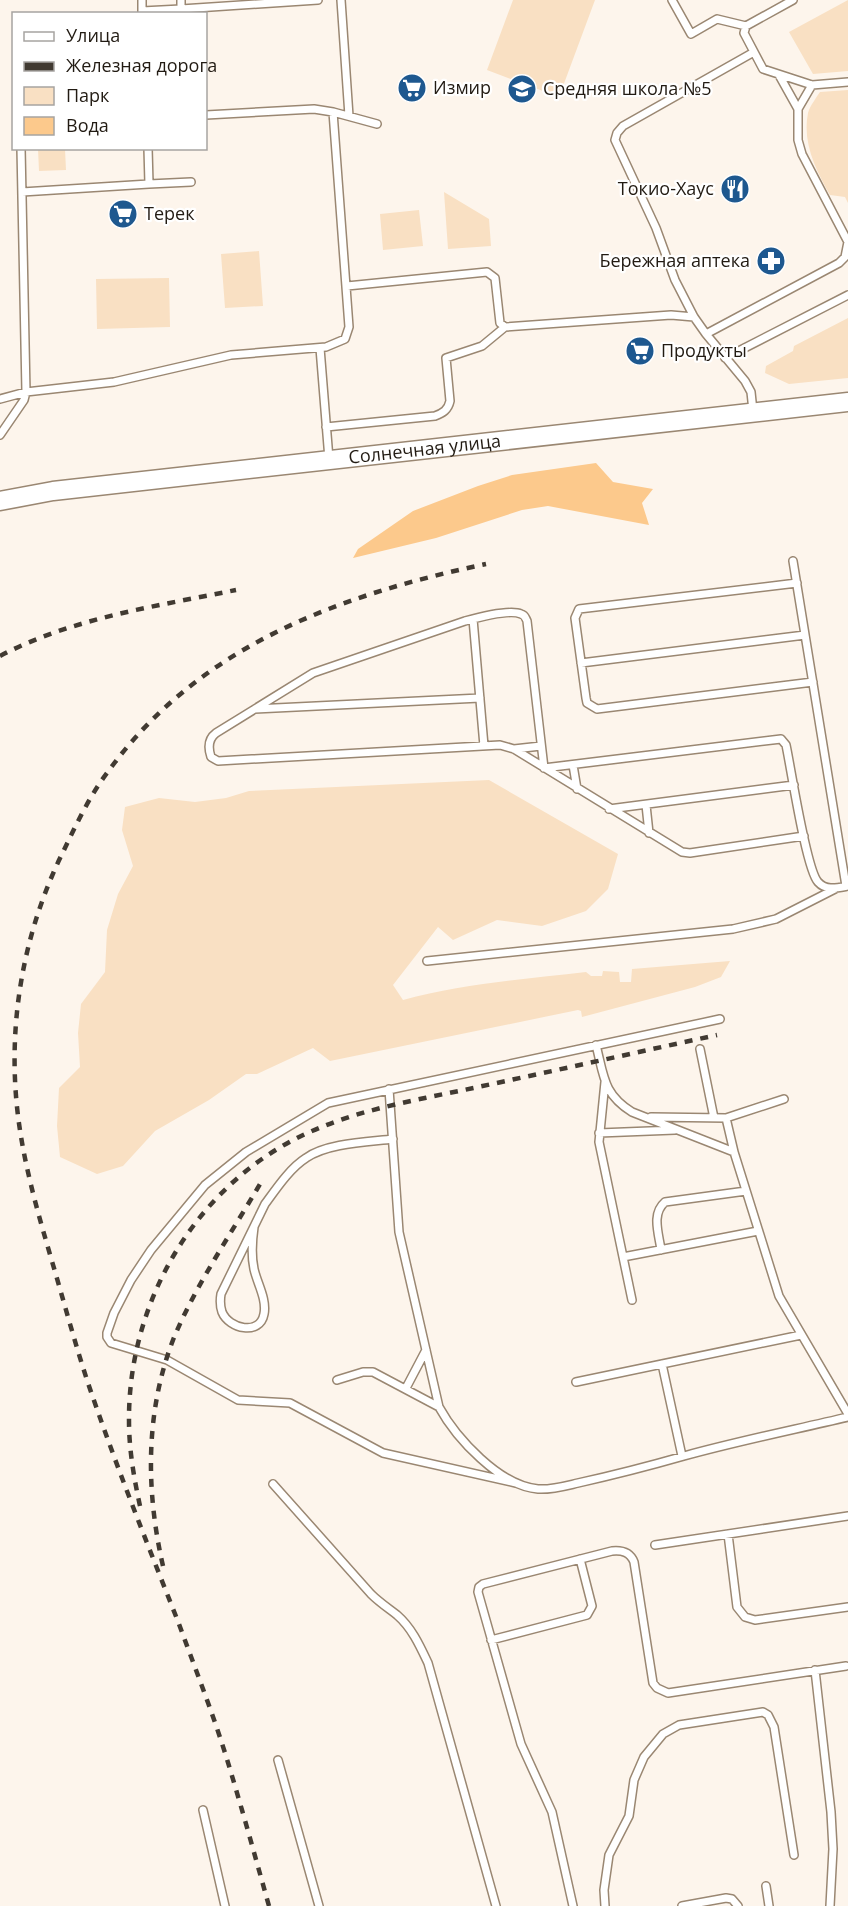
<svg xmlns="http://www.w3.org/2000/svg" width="848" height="1906" font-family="'Open Sans',sans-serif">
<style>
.green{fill:#f9e0c3}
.water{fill:#fcc98c}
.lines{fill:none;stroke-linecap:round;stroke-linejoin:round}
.service-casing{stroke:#9a8772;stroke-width:10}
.tertiary-casing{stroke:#9a8772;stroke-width:21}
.service{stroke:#fff;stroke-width:7}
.tertiary{stroke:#fff;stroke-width:18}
.rail{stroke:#413a32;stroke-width:4.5;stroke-dasharray:8 8;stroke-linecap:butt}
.labels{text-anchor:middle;stroke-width:4.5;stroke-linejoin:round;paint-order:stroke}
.poi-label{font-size:18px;fill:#221b13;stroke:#fff;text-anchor:start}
.street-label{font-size:18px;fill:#221b13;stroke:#fff}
</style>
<rect width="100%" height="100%" fill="#fdf5ec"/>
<path class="green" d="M 513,0 L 595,0 L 559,97 L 487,70 Z
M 848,0 L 848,71 L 813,74 L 789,32 Z
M 848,90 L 848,203 L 845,197 L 830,195 C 816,170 802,143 808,113 C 810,106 816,98 820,92 Z
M 38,149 L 65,149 L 66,170 L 39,171 Z
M 444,192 L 489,219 L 491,246 L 448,249 Z
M 419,210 L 423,246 L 383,250 L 380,214 Z
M 259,251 L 263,306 L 225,308 L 221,254 Z
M 169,278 L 170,327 L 97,329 L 96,279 Z
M 848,318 L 848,378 L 789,384 L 765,373 L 766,366 L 793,351 L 794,346 Z
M 489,780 L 618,854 L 608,889 L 586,911 L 542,926 L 497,920 L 453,940 L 438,927 L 393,985 L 403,1000 C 463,984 525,979 586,972 L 591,976 L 602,976 L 603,971 L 619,972 L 620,982 L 631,982 L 632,969 L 730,961 L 721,977 L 695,987 L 582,1017 L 581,1011 L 578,1010 L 330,1061 L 313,1048 L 257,1074 L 246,1074 L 209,1100 L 155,1131 L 123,1166 L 97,1174 L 60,1157 L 57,1126 L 59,1088 L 80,1067 L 78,1033 L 81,1004 L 105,972 L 107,930 L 118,894 L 133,866 L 122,830 L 125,807 L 159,798 L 195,802 L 226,798 L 249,791 Z"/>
<path class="water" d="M 596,463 L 613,482 L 653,489 L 642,503 L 649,525 L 548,506 L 522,510 L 436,538 L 353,558 L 358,549 L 413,511 L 478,486 L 512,475 Z"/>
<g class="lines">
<g class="service-casing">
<path id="service" d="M 142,0 L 142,14
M 341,0 L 349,116
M 672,0 L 691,34 L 717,19 L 746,26
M 793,0 L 746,26 L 744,33 L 763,69 L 812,85 L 848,82
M 181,9 L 318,0
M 142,11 L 181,9 L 181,0
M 798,109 L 812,85
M 333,112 L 377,124
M 149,184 L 191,182
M 22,192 L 149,184 L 148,148
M 347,286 L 487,272 L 495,278 L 500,323 L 505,327 L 671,315 L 694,317
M 706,334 L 694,317 L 675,280 L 656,228 L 615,140 L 617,133 L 623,126 L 754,52
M 320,348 L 329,459
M 725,358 L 848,295
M 0,399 L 26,392 L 114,382 L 231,355 L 326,347 L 345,339 L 349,327 L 333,112 L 314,109 L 206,115
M 753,411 L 751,392 L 745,381 L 706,334 L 839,263 L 845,257 L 848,242 L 802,154 L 798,140 L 798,109 L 779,75
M 326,427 L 435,416 C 443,413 448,410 450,401 L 446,358 L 482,346 L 505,327
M 0,435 L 24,400 L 26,392 L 21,148
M 793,561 L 846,886
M 797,583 L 579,609 L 575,618 L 586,698 L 587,703 L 597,709 L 813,682
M 473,619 L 484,746
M 581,663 L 805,635
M 255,709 L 480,698
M 514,749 L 541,746
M 573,765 L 577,789
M 646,805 L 649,833
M 609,809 L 794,785
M 804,836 L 690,853 L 682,852 L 514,749 L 500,745 L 218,761 L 211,757 C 208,748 208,739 216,733 L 313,673 L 465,621 C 476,618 510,609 521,614 C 525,615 525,617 527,621 L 544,768 L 781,739 L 786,745 C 791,768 806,869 818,882 C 826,891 837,888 848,886
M 427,961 L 733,929 L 776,919 L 835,889
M 596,1045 C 604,1076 603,1094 632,1112 L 734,1152 L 779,1296 L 848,1414
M 700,1049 L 714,1118
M 605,1082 L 599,1142 L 632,1300
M 389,1089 L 399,1232 L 439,1407 C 456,1438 500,1486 538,1489 C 551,1490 565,1486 578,1483 C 614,1475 649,1466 684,1456 C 738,1441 793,1430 848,1417
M 651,1117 L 726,1118
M 599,1133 L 675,1130
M 734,1152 L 726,1118 L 784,1099
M 254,1227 C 252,1241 251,1255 254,1269 C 257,1283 267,1299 264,1314 C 260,1336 229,1329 222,1312 C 220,1306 220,1300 221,1294 L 265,1204 C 276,1189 290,1168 306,1158 C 327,1143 368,1142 393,1139
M 661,1250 C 659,1234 651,1214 665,1202 L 746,1191
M 623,1257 L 758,1231
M 662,1364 L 682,1456
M 337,1380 L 363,1372 L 373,1372 L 439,1407
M 576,1382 L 801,1335
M 406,1388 L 426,1350
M 516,1483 L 383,1453 L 290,1403 L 238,1400 L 167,1360 L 111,1343 L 107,1337 L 107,1333 L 114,1313 L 131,1280 L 151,1250 L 205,1185 L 246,1152 L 328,1103 L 720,1019
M 273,1484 L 371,1594 C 379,1602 388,1608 397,1615 C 412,1628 420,1646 428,1663 L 496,1906
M 728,1534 L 737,1607 L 745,1617 L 755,1620 L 848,1607
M 655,1545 L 848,1516
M 491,1640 L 587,1615 L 592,1606 L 580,1559
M 815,1670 L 831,1812 L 833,1849 L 830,1906
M 278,1760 L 319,1906
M 203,1810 L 225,1906
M 766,1886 L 769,1906
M 573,1906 L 552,1812 L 521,1744 L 478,1592 L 479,1587 L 483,1584 L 612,1551 C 622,1550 630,1552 634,1562 L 653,1683 L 657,1688 L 668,1693 L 846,1666
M 605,1906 L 604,1890 L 609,1855 L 629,1816 L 634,1780 L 644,1757 L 663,1734 L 679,1725 L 763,1712 L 768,1715 L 774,1727 L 794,1855
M 682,1906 L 726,1898 L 732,1899 L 738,1906"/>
</g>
<g class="tertiary-casing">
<g id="tertiary">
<path id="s1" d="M 0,501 L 53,491 L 848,402"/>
</g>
</g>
<use href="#service" class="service"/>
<use href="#tertiary" class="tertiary"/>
<path class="rail" d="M 0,656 C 72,618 157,606 236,590
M 140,1506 C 134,1478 129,1450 129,1421 C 128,1299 199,1180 312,1131 C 364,1108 422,1099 478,1087 C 558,1070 638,1052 717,1035
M 163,1566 C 146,1492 145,1413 173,1340 C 195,1286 231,1234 260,1184
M 269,1906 C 255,1856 241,1805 226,1756 C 212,1711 195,1668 179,1624 C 151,1553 122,1481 97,1409 C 81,1365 69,1320 56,1275 C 40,1220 23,1165 17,1107 C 8,1020 24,931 63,852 C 76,825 89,797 107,773 C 198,646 339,595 486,564"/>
</g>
<defs>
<g id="supermarket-disc" transform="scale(1.5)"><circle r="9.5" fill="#1e588f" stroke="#fff"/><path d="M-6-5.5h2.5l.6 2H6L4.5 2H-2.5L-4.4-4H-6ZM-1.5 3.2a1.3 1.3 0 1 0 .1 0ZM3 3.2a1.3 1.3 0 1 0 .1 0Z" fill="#fff"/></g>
<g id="school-disc" transform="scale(1.5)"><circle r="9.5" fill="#1e588f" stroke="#fff"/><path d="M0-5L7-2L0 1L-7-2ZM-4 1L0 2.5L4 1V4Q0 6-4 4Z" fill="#fff"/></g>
<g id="restaurant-disc" transform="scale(1.5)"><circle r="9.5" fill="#1e588f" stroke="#fff"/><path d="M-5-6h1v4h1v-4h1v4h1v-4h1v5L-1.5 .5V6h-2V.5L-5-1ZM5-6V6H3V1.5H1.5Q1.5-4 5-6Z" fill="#fff"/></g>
<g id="pharmacy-disc" transform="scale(1.5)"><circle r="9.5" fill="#1e588f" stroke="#fff"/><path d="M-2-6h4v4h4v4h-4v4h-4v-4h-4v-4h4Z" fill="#fff"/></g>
</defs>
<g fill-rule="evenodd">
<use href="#supermarket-disc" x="412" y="88"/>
<use href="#school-disc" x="522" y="89"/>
<use href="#restaurant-disc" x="735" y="189"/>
<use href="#supermarket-disc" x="123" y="214"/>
<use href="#pharmacy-disc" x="771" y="261"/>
<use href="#supermarket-disc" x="640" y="351"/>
</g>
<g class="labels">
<g class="poi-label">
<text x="433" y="94">Измир</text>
<text x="543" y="95">Средняя школа №5</text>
<text x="714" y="195" text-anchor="end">Токио-Хаус</text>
<text x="144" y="220">Терек</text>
<text x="750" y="267" text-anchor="end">Бережная аптека</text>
<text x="661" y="357">Продукты</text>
</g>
<g class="street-label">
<text dy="6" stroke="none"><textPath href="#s1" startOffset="428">Солнечная улица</textPath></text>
</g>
</g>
<rect x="12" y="12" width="195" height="138" fill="#ffffff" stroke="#a7a4a1" stroke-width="1.5"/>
<rect x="24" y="32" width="30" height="9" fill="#ffffff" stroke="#a7a4a1" stroke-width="1.5"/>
<text x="66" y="42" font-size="18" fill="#221b13">Улица</text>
<rect x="24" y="62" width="30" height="9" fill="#413a32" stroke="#a7a4a1" stroke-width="1.5"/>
<text x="66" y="72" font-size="18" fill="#221b13">Железная дорога</text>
<rect x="24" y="87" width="30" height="18" fill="#f9e0c3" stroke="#a7a4a1" stroke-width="1.5"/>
<text x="66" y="102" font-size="18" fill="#221b13">Парк</text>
<rect x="24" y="117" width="30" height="18" fill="#fcc98c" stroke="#a7a4a1" stroke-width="1.5"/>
<text x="66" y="132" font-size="18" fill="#221b13">Вода</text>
</svg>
